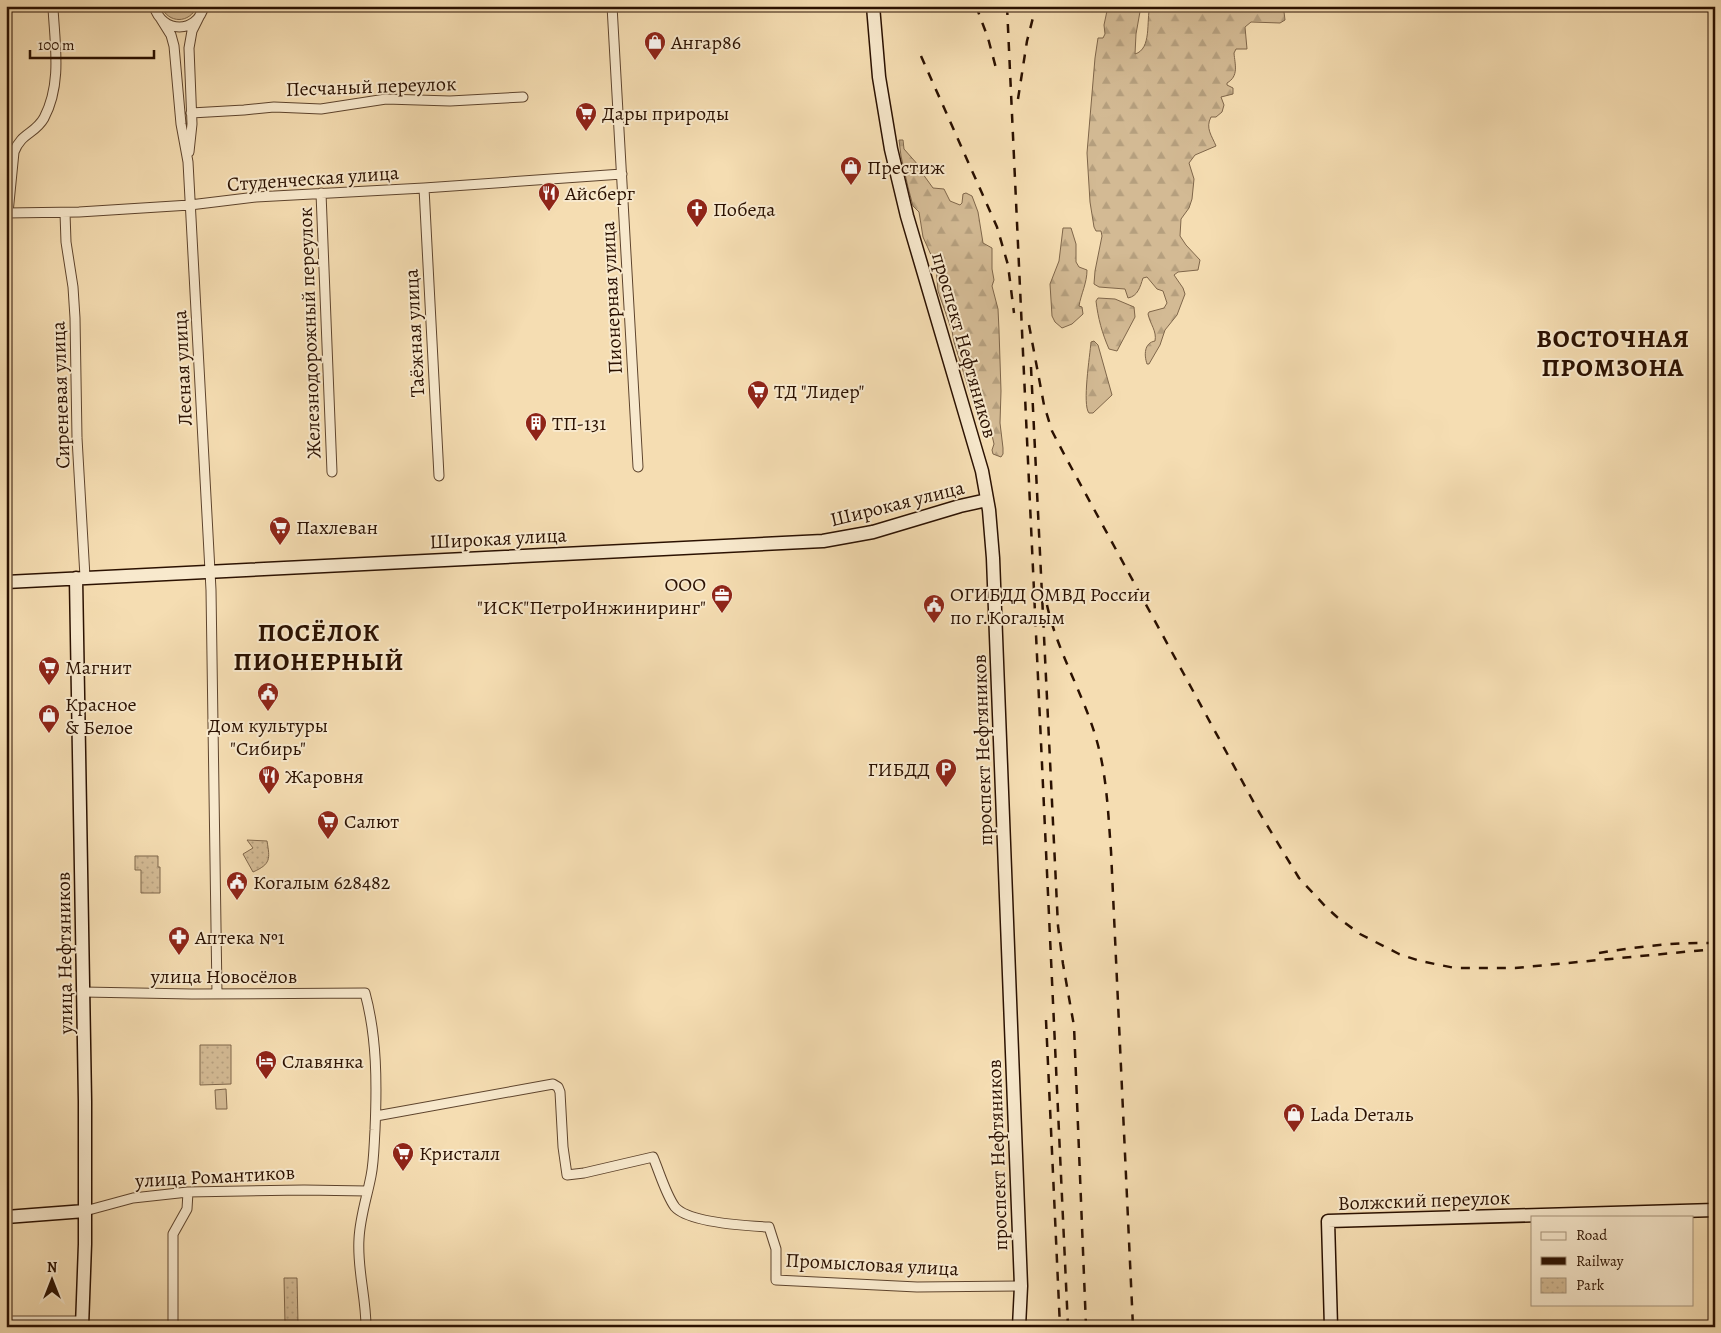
<svg xmlns="http://www.w3.org/2000/svg" width="1721" height="1333" font-family="Alegreya,serif">
<style>
.green{fill:#d3ba94;stroke:#7f664a}
.forest{fill:url(#forest-firs);stroke:#7f664a}
.park{fill:url(#park-dots);stroke:#7f664a}
.lines{fill:none;stroke-linecap:round;stroke-linejoin:round}
.street-casing{stroke:#5e442d;stroke-width:11}
.secondary-casing{stroke:#2b1101;stroke-width:15}
.street{stroke:#f8e9cd;stroke-width:9}
.secondary{stroke:#f8e9cd;stroke-width:12}
.rail{stroke:#2b1101;stroke-width:2.5;stroke-dasharray:9 9;stroke-linecap:butt}
.labels{text-anchor:middle;stroke-width:4;stroke-linejoin:round;paint-order:stroke}
.poi-label{font-size:20px;fill:#2b1101;stroke:#f8e9cd;text-anchor:start}
.street-label{font-size:20px;fill:#2b1101;stroke:#f8e9cd}
.district-label{font-size:25px;font-weight:bold;letter-spacing:1px;fill:#2b1101;stroke:#f8e9cd}
</style>
<defs>
<pattern id="forest-firs" width="22" height="20" patternUnits="userSpaceOnUse" patternTransform="scale(1.25)"><rect width="22" height="20" fill="#d3ba94"/><path d="M5 1l3.5 6h-7zM16 11l3.5 6h-7z" fill="#b59f7e"/></pattern>
<pattern id="park-dots" width="8" height="8" patternUnits="userSpaceOnUse" patternTransform="scale(1.25)"><rect width="8" height="8" fill="#d3ba94"/><path d="M2 2h.1M6 6h.1" fill="none" stroke="#b59f7e" stroke-width="1.8" stroke-linecap="round"/></pattern>
</defs>
<rect width="100%" height="100%" fill="#f5ddb2"/>
<filter id="stains"><feTurbulence type="fractalNoise" baseFrequency=".004" numOctaves="4"/><feColorMatrix values="0 0 0 0 .2 0 0 0 0 .09 0 0 0 0 .02 0 0 0 .5 -.17"/></filter>
<radialGradient id="worn" r=".72"><stop offset=".6" stop-color="#630" stop-opacity="0"/><stop offset="1" stop-color="#630" stop-opacity=".3"/></radialGradient>
<path class="green" d="M 161,6 L 197,6 C 190,24 168,24 161,6 Z
M 226,1089 L 227,1109 L 216,1109 L 215,1090 Z"/>
<path class="forest" d="M 1108,6 L 1141,6 L 1136,34 L 1135,54 C 1152,49 1146,21 1150,6 L 1273,6 L 1282,9 L 1284,12 L 1285,20 L 1280,23 L 1251,22 L 1245,27 L 1247,49 L 1236,49 L 1234,53 C 1235,65 1239,76 1227,83 L 1227,85 L 1233,88 L 1233,94 L 1221,97 L 1224,105 L 1222,112 L 1216,117 L 1211,117 C 1205,128 1212,136 1216,146 L 1195,155 L 1189,163 L 1194,179 L 1192,199 L 1189,208 L 1181,219 L 1180,236 L 1186,245 L 1200,260 L 1198,270 L 1178,272 L 1174,275 L 1183,288 L 1185,294 L 1177,315 L 1165,330 L 1160,345 L 1149,364 L 1147,364 C 1144,355 1144,343 1155,341 C 1157,331 1150,324 1148,314 L 1149,312 L 1164,308 L 1167,303 L 1163,291 L 1157,289 L 1147,277 L 1143,278 C 1140,287 1138,296 1128,298 L 1125,289 L 1099,287 L 1094,284 L 1095,271 L 1102,236 L 1101,231 L 1096,231 L 1094,227 L 1090,202 L 1087,153 L 1095,58 L 1098,38 L 1103,38 L 1105,34 L 1104,25 Z
M 899,140 L 903,140 L 904,149 L 919,166 L 920,170 L 933,188 L 944,189 L 950,201 L 960,205 L 962,203 L 963,194 L 966,193 L 972,196 L 978,212 L 983,243 L 992,248 L 992,269 L 994,280 L 992,286 L 998,309 L 999,330 L 1001,391 L 1000,423 L 1003,448 L 1003,454 L 1001,457 L 993,454 L 992,450 L 994,444 L 991,431 L 973,403 L 954,342 L 952,331 L 938,291 L 935,257 L 932,257 L 923,237 L 919,212 L 913,206 L 908,187 L 901,156 Z
M 1063,228 L 1071,228 L 1076,244 L 1076,262 L 1079,267 L 1087,270 C 1087,283 1081,294 1079,306 L 1082,307 L 1083,314 L 1072,324 L 1062,328 L 1055,322 L 1052,316 L 1050,284 L 1059,261 Z
M 1098,298 L 1115,299 L 1134,307 L 1135,317 L 1117,351 L 1109,349 C 1102,333 1098,318 1096,301 Z
M 1094,341 L 1098,345 L 1112,395 L 1093,413 L 1089,413 C 1082,405 1090,355 1091,342 Z"/>
<path class="park" d="M 247,840 L 267,841 C 270,859 271,864 253,872 L 243,854 L 253,848 Z
M 135,856 L 158,856 L 158,867 L 160,867 L 160,893 L 141,893 L 141,870 L 135,870 Z
M 200,1045 L 231,1045 L 231,1084 L 200,1085 Z
M 284,1278 L 297,1278 L 298,1324 L 285,1324 Z"/>
<g class="lines">
<g class="street-casing">
<path id="street" d="M 154,6 C 162,34 197,34 204,6
M 612,6 L 638,467
M 161,19 L 171,35 L 174,46 L 181,124 L 188,162 L 211,590 L 217,994
M 191,113 L 244,110 L 274,107 L 321,109 L 386,99 L 450,101 L 523,97
M 189,152 L 192,124 L 189,48 L 192,31 L 200,15
M 424,188 L 439,476
M 321,193 L 332,472
M 6,213 L 79,212 L 190,205 L 256,197 L 424,188 L 622,174
M 8,213 L 14,152 C 21,133 35,134 44,118 C 62,84 55,45 53,8
M 65,213 L 66,242 L 73,287 L 75,318 L 77,438 L 85,577
M 83,992 L 192,994 L 365,993 C 377,1037 377,1084 375,1130 C 374,1145 374,1161 371,1176 C 367,1197 360,1217 359,1239 C 357,1269 366,1297 366,1327
M 376,1116 L 553,1084 L 558,1087 L 560,1092 L 563,1147 L 567,1175 L 584,1173 L 653,1157 C 659,1171 666,1195 675,1207 C 689,1223 748,1226 769,1227 L 776,1249 L 776,1280 L 917,1287 L 1021,1286
M 85,1211 L 133,1198 L 188,1192 L 304,1190 L 367,1191
M 6,1321 L 82,1321
M 173,1327 L 173,1234 L 187,1209 L 188,1192"/>
</g>
<g class="secondary-casing">
<path id="secondary" d="M 873,6 L 879,77 L 891,149 L 907,216 L 982,471 L 989,510 L 993,558 L 1021,1286 L 1019,1327
M 76,578 L 85,1101 L 85,1244 L 82,1327
M 6,582 L 823,541 L 873,532 L 960,506 L 987,500
M 6,1217 L 85,1211
M 1331,1327 L 1328,1221 L 1715,1210"/>
</g>
<use href="#street" class="street"/>
<use href="#secondary" class="secondary"/>
<path class="rail" d="M 976,6 L 988,38 L 997,72
M 1007,6 L 1068,1327
M 921,56 L 997,227 L 1008,265 L 1014,313
M 1018,99 L 1027,41 L 1036,6
M 1029,325 L 1044,405 L 1052,431 L 1065,456 L 1259,812 L 1299,878 L 1326,907 L 1337,917 L 1360,934 L 1399,954 L 1420,961 L 1455,968 L 1515,968 L 1715,949
M 1031,367 L 1058,926 L 1063,964 L 1074,1026 L 1086,1326
M 1047,605 C 1057,651 1083,693 1096,738 C 1107,775 1108,813 1111,851 L 1133,1327
M 1599,953 C 1636,947 1675,942 1713,943
M 1046,1020 L 1060,1327"/>
</g>
<defs>
<g id="shop-pin" transform="scale(1.125)"><path d="M0 17L-7.5 6A9.5 9.5 0 1 1 7.5 6Z" fill="#8f2418" stroke="#f8e9cd"/><path d="M-5-2.5h2.3a2.7 3.5 0 0 1 5.4 0H5L5.5 6h-11ZM-1.5-2.5h3a1.5 2.3 0 0 0-3 0Z" fill="#fff"/></g>
<g id="supermarket-pin" transform="scale(1.125)"><path d="M0 17L-7.5 6A9.5 9.5 0 1 1 7.5 6Z" fill="#8f2418" stroke="#f8e9cd"/><path d="M-6-5.5h2.5l.6 2H6L4.5 2H-2.5L-4.4-4H-6ZM-1.5 3.2a1.3 1.3 0 1 0 .1 0ZM3 3.2a1.3 1.3 0 1 0 .1 0Z" fill="#fff"/></g>
<g id="restaurant-pin" transform="scale(1.125)"><path d="M0 17L-7.5 6A9.5 9.5 0 1 1 7.5 6Z" fill="#8f2418" stroke="#f8e9cd"/><path d="M-5-6h1v4h1v-4h1v4h1v-4h1v5L-1.5 .5V6h-2V.5L-5-1ZM5-6V6H3V1.5H1.5Q1.5-4 5-6Z" fill="#fff"/></g>
<g id="church-pin" transform="scale(1.125)"><path d="M0 17L-7.5 6A9.5 9.5 0 1 1 7.5 6Z" fill="#8f2418" stroke="#f8e9cd"/><path d="M-1.2-6h2.4v3.5h3.3v2.4h-3.3V6h-2.4V-.1h-3.3v-2.4h3.3Z" fill="#fff"/></g>
<g id="building-pin" transform="scale(1.125)"><path d="M0 17L-7.5 6A9.5 9.5 0 1 1 7.5 6Z" fill="#8f2418" stroke="#f8e9cd"/><path d="M-4-6H4V6H1V3H-1V6H-4ZM-2.5-4.3h1.7v1.8h-1.7ZM.8-4.3h1.7v1.8H.8ZM-2.5-1h1.7V.8h-1.7ZM.8-1h1.7V.8H.8Z" fill="#fff"/></g>
<g id="office-pin" transform="scale(1.125)"><path d="M0 17L-7.5 6A9.5 9.5 0 1 1 7.5 6Z" fill="#8f2418" stroke="#f8e9cd"/><path d="M-6-3h4V-5.5h4V-3h4V5H-6ZM-1-4.5V-3h2v-1.5ZM-6 0V1H6V0Z" fill="#fff"/></g>
<g id="civic-pin" transform="scale(1.125)"><path d="M0 17L-7.5 6A9.5 9.5 0 1 1 7.5 6Z" fill="#8f2418" stroke="#f8e9cd"/><path d="M-.6-6.5H3V-4.5H.6V-3L4-1V1h2V6H-6V1h2V-1L-.6-3ZM-1.2 2.5V6h2.4V2.5Z" fill="#fff"/></g>
<g id="parking-pin" transform="scale(1.125)"><path d="M0 17L-7.5 6A9.5 9.5 0 1 1 7.5 6Z" fill="#8f2418" stroke="#f8e9cd"/><path d="M-3.5-5.5H1a3.5 3.5 0 0 1 0 7H-1V5.5H-3.5ZM-1-3.4V-.6H.8a1.4 1.4 0 0 0 0-2.8Z" fill="#fff"/></g>
<g id="pharmacy-pin" transform="scale(1.125)"><path d="M0 17L-7.5 6A9.5 9.5 0 1 1 7.5 6Z" fill="#8f2418" stroke="#f8e9cd"/><path d="M-2-6h4v4h4v4h-4v4h-4v-4h-4v-4h4Z" fill="#fff"/></g>
<g id="hotel-pin" transform="scale(1.125)"><path d="M0 17L-7.5 6A9.5 9.5 0 1 1 7.5 6Z" fill="#8f2418" stroke="#f8e9cd"/><path d="M-6-4.5h1.5V1H6V5H4.5V3h-9V5H-6ZM-4 0a1.8 1.8 0 1 1 3.6 0ZM.5 0V-2.5h3Q6-2.5 6 0Z" fill="#fff"/></g>
</defs>
<g fill-rule="evenodd">
<use href="#shop-pin" x="655" y="42"/>
<use href="#supermarket-pin" x="586" y="113"/>
<use href="#shop-pin" x="851" y="167"/>
<use href="#restaurant-pin" x="549" y="193"/>
<use href="#church-pin" x="697" y="209"/>
<use href="#supermarket-pin" x="758" y="391"/>
<use href="#building-pin" x="536" y="423"/>
<use href="#supermarket-pin" x="280" y="527"/>
<use href="#office-pin" x="722" y="595"/>
<use href="#civic-pin" x="934" y="605"/>
<use href="#supermarket-pin" x="49" y="667"/>
<use href="#civic-pin" x="268" y="693"/>
<use href="#shop-pin" x="49" y="715"/>
<use href="#parking-pin" x="946" y="769"/>
<use href="#restaurant-pin" x="269" y="776"/>
<use href="#supermarket-pin" x="328" y="821"/>
<use href="#civic-pin" x="237" y="882"/>
<use href="#pharmacy-pin" x="179" y="937"/>
<use href="#hotel-pin" x="266" y="1061"/>
<use href="#shop-pin" x="1294" y="1114"/>
<use href="#supermarket-pin" x="403" y="1153"/>
</g>
<g class="labels">
<g class="poi-label">
<text x="671" y="49">Ангар86</text>
<text x="602" y="120">Дары природы</text>
<text x="867" y="174">Престиж</text>
<text x="565" y="200">Айсберг</text>
<text x="713" y="216">Победа</text>
<text x="774" y="398">ТД "Лидер"</text>
<text x="552" y="430">ТП-131</text>
<text x="296" y="534">Пахлеван</text>
<text x="706" y="591" text-anchor="end">ООО<tspan x="706" dy="23">"ИСК"ПетроИнжиниринг"</tspan></text>
<text x="950" y="601">ОГИБДД ОМВД России<tspan x="950" dy="23">по г.Когалым</tspan></text>
<text x="65" y="674">Магнит</text>
<text x="65" y="711">Красное<tspan x="65" dy="23">&amp; Белое</tspan></text>
<text x="268" y="732" text-anchor="middle">Дом культуры<tspan x="268" dy="23">"Сибирь"</tspan></text>
<text x="930" y="776" text-anchor="end">ГИБДД</text>
<text x="285" y="783">Жаровня</text>
<text x="344" y="828">Салют</text>
<text x="253" y="889">Когалым 628482</text>
<text x="195" y="944">Аптека №1</text>
<text x="282" y="1068">Славянка</text>
<text x="1310" y="1121">Lada Dеталь</text>
<text x="419" y="1160">Кристалл</text>
</g>
<g class="street-label">
<text transform="translate(371 86) rotate(-2)" y="7">Песчаный переулок</text>
<text transform="translate(313 178) rotate(-4)" y="7">Студенческая улица</text>
<text transform="translate(611 298) rotate(-93)" y="7">Пионерная улица</text>
<text transform="translate(309 333) rotate(-92)" y="7">Железнодорожный переулок</text>
<text transform="translate(414 333) rotate(-93)" y="7">Таёжная улица</text>
<text transform="translate(965 345) rotate(74)" y="7">проспект Нефтяников</text>
<text transform="translate(182 368) rotate(-93)" y="7">Лесная улица</text>
<text transform="translate(60 395) rotate(-92)" y="7">Сиреневая улица</text>
<text transform="translate(897 503) rotate(-14)" y="7">Широкая улица</text>
<text transform="translate(498 538) rotate(-3)" y="7">Широкая улица</text>
<text transform="translate(982 750) rotate(-92)" y="7">проспект Нефтяников</text>
<text transform="translate(64 953) rotate(-91)" y="7">улица Нефтяников</text>
<text x="224" y="983">улица Новосёлов</text>
<text transform="translate(997 1155) rotate(-92)" y="7">проспект Нефтяников</text>
<text transform="translate(215 1176) rotate(-3)" y="7">улица Романтиков</text>
<text transform="translate(1424 1200) rotate(-2)" y="7">Волжский переулок</text>
<text transform="translate(872 1264) rotate(3)" y="7">Промысловая улица</text>
</g>
<g class="district-label">
<text x="1613" y="347">ВОСТОЧНАЯ<tspan x="1613" dy="29">ПРОМЗОНА</tspan></text>
<text x="319" y="641">ПОСЁЛОК<tspan x="319" dy="29">ПИОНЕРНЫЙ</tspan></text>
</g>
</g>
<rect width="1721" height="1333" fill="none" stroke="#f5ddb2" stroke-width="25"/>
<rect x="8" y="8" width="1706" height="1318" fill="none" stroke="#2b1101" stroke-width="2.5"/>
<rect x="12" y="12" width="1696" height="1308" fill="none" stroke="#2b1101"/>
<rect x="1531" y="1216" width="162" height="90" fill="#f8e9cd" stroke="#a6937b"/>
<rect x="1541" y="1232" width="25" height="8" fill="#f8e9cd" stroke="#a6937b"/>
<text x="1576" y="1240" font-size="15" fill="#2b1101">Road</text>
<rect x="1541" y="1257" width="25" height="8" fill="#2b1101" stroke="#a6937b"/>
<text x="1576" y="1266" font-size="15" fill="#2b1101">Railway</text>
<rect x="1541" y="1278" width="25" height="15" fill="url(#park-dots)" stroke="#a6937b"/>
<text x="1576" y="1290" font-size="15" fill="#2b1101">Park</text>
<g transform="translate(52 1280)" stroke="#f8e9cd" stroke-width="4" paint-order="stroke">
<path d="M0-4L9 19L0 12L-9 19Z" fill="#2b1101"/>
<text y="-8" font-size="14" font-weight="bold" text-anchor="middle" fill="#2b1101">N</text>
</g>
<path d="M30 50v8h124v-8" fill="none" stroke="#2b1101" stroke-width="2.5"/>
<text x="38" y="50" font-size="15" fill="#2b1101" stroke="#f8e9cd" stroke-width="4" paint-order="stroke">100 m</text>
<rect width="100%" height="100%" filter="url(#stains)"/>
<rect width="100%" height="100%" fill="url(#worn)"/>
</svg>
